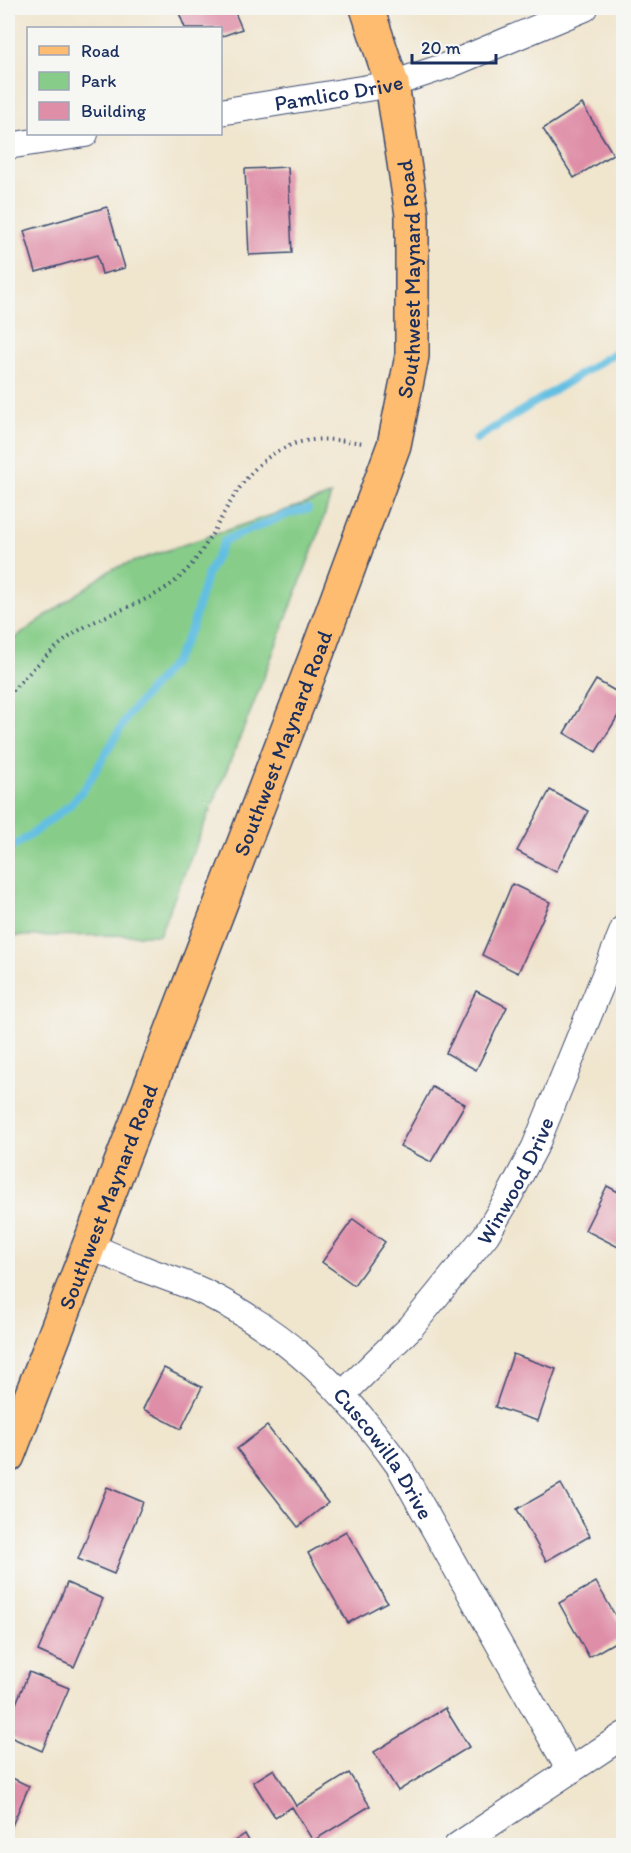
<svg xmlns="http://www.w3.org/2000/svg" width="631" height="1853" font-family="Itim,sans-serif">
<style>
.green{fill:#87cd89;stroke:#517e74;stroke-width:1.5}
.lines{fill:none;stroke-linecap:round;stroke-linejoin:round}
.stream{stroke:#64bfe2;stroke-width:8}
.building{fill:#df8ea8}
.street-casing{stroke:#3b4a6f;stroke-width:28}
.primary-casing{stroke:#3b4a6f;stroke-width:36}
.path{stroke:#3b4a6f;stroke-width:4;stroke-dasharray:1.5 4.5;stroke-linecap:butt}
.street{stroke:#fff;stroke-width:26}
.primary{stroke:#fdbc6f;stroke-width:33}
.labels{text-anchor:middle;stroke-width:6;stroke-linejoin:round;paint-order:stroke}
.street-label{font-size:22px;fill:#1b2f5e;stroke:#f6f6f2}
</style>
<rect width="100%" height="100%" fill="#f6f6f2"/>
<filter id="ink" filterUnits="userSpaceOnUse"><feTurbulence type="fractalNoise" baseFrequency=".0167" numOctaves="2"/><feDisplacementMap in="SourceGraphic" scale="12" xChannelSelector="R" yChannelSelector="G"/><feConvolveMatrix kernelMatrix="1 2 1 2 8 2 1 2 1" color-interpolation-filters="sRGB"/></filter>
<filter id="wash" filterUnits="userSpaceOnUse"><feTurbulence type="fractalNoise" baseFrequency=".008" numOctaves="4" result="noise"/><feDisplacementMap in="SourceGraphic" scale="24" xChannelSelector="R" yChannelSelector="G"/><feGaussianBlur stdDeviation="1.35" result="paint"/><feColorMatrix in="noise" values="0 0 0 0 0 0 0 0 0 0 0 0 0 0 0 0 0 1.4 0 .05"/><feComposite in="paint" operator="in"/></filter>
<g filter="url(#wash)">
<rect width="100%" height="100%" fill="#f0e5cd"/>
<path class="green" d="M 331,495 L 316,541 L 252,708 L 159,935 L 8,936 L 8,643 L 112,569 Z"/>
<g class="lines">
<path class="stream" d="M 476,439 L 624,347
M 8,850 L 29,836 L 70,805 L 87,785 L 129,714 L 175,661 L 192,627 L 207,575 L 225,540 L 291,513 L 308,509"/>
</g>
<g id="blocks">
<path class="building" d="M 177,8 L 233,8 L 242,29 L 220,37 L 220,28 L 185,28 Z
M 582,104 L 613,154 L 574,178 L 543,129 Z
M 288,167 L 292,253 L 249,255 L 245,169 Z
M 107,207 L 125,268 L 102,274 L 97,255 L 36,272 L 24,231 Z
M 596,680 L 624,696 L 624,706 L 596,752 L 564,733 Z
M 550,790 L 588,811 L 556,872 L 517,851 Z
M 512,884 L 550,902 L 518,973 L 482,955 Z
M 476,991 L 507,1007 L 476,1070 L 446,1053 Z
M 432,1087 L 465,1104 L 431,1162 L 400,1146 Z
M 607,1186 L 624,1195 L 624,1250 L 585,1230 Z
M 353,1219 L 385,1242 L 354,1285 L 322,1262 Z
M 513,1354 L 556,1369 L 538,1421 L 495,1407 Z
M 164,1368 L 202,1387 L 181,1429 L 143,1409 Z
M 267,1426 L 328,1503 L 298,1527 L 237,1449 Z
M 561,1484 L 590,1536 L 546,1561 L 517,1509 Z
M 107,1487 L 143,1502 L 114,1574 L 78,1559 Z
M 346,1531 L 387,1602 L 348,1623 L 308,1553 Z
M 596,1582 L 624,1631 L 624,1637 L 589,1657 L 559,1603 Z
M 67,1583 L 103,1599 L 74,1667 L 38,1651 Z
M 29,1672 L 69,1688 L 42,1751 L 8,1736 L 8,1723 Z
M 445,1708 L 469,1747 L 398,1791 L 374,1752 Z
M 274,1769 L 296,1806 L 349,1773 L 370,1806 L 313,1841 L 292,1807 L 275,1817 L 253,1782 Z
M 8,1776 L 29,1786 L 8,1835 Z
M 245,1834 L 252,1846 L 227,1846 Z"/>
</g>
</g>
<g filter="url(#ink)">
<use href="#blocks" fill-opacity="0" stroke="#3b4a6f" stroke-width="1.5"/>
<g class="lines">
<g class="street-casing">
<g id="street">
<path id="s1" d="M 220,112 L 392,84 L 449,65 L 585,8"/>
<path d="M 8,146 L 85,134"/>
<path id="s2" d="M 90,1246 C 108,1254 126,1262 144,1269 C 164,1277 185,1283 204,1292 C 290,1335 344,1389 399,1466 L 570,1771"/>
<path id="s3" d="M 343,1394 L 411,1327 L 486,1235 L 507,1200 L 535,1147 L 624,928"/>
<path d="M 457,1846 L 624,1735"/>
</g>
</g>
<g class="primary-casing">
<g id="primary">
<path id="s4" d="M 8,1456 L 316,656 L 394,445 L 412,356 L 412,215 L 392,84 L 367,8"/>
</g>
</g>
<path class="path" d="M 8,695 C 33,669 58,641 90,624 C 120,608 153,601 179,578 C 220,541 230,473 284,448 C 310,435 336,440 364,443"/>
<use href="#street" class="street"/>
<use href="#primary" class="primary"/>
</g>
</g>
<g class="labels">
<g class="street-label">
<text dy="8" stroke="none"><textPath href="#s1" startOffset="120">Pamlico Drive</textPath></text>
<text dy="8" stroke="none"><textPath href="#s4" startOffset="1250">Southwest Maynard Road</textPath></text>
<text dy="8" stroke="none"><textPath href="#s4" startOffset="764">Southwest Maynard Road</textPath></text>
<text dy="8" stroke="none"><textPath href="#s3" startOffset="276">Winwood Drive</textPath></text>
<text dy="8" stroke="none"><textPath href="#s4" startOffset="278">Southwest Maynard Road</textPath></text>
<text dy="8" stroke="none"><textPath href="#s2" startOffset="368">Cuscowilla Drive</textPath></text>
</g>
</g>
<rect width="631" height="1853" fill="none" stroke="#f6f6f2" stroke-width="30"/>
<rect x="27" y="27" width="195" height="108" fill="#f6f6f2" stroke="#9ea6b7" stroke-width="1.5"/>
<rect x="39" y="46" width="30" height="9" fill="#fdbc6f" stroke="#9ea6b7" stroke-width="1.5"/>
<text x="81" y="57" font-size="18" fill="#1b2f5e">Road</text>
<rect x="39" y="72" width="30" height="18" fill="#87cd89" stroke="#9ea6b7" stroke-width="1.5"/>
<text x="81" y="87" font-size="18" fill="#1b2f5e">Park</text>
<rect x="39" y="102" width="30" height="18" fill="#df8ea8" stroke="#9ea6b7" stroke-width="1.5"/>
<text x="81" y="117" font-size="18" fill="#1b2f5e">Building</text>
<path d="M412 54v9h84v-9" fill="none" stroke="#1b2f5e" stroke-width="3"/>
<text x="421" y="54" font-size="18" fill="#1b2f5e" stroke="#f6f6f2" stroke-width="4.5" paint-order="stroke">20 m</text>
</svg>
